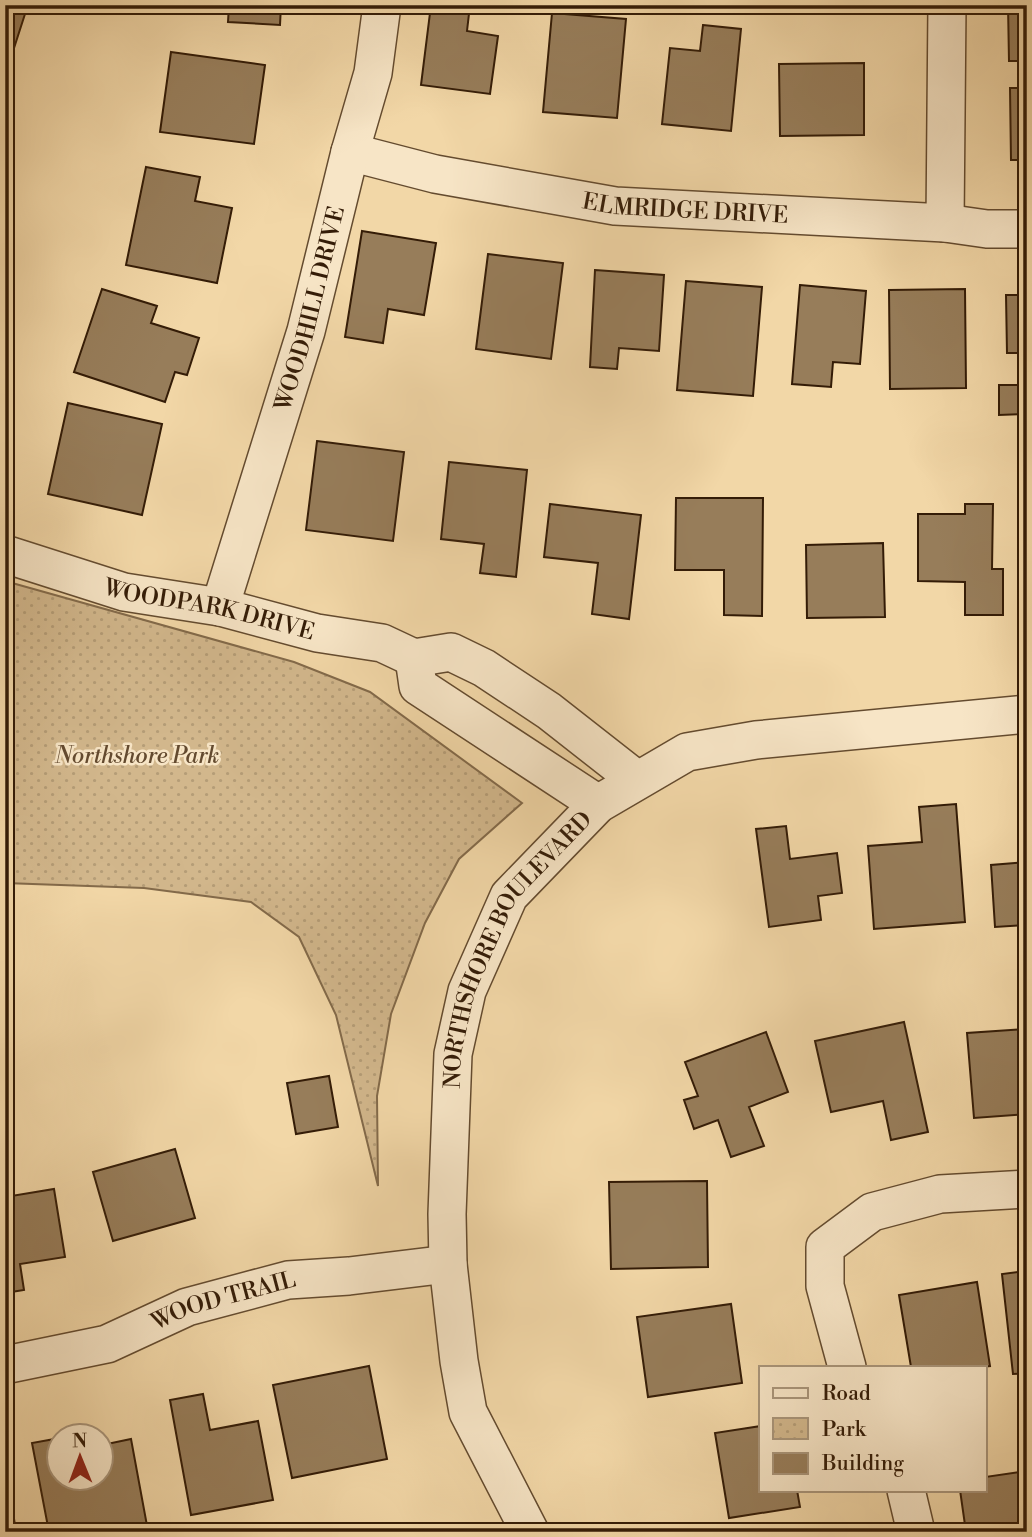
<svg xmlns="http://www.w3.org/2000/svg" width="1032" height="1537" font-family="'Libre Bodoni',serif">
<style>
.park{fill:url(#park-dots);stroke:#836a4a;stroke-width:2}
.building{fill:#977d5a;stroke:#341c07;stroke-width:2}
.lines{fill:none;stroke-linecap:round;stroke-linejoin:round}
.street-casing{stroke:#644b2f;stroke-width:40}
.street{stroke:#f7e5c6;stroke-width:37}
.labels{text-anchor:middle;stroke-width:5;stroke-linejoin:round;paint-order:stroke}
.street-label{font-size:23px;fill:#341c07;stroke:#f7e5c6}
.park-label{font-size:23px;font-style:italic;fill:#634a2f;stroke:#f7e5c6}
</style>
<defs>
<pattern id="park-dots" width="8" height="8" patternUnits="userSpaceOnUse" patternTransform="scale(1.75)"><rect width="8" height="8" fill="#d2b78c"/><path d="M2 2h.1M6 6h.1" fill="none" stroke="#b59d77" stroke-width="1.8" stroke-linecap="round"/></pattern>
</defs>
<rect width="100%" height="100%" fill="#f2d7a7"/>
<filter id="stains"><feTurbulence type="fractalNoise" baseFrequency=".00286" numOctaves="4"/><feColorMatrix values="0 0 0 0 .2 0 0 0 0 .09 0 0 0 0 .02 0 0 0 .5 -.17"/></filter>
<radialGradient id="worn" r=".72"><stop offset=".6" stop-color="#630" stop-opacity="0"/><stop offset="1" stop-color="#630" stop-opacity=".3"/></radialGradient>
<path class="park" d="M 5,581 L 294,662 L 370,692 L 522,803 L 459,859 L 425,923 L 391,1014 L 377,1096 L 378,1186 L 336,1015 L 299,937 L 251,902 L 144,888 L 5,883 Z"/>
<path class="building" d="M 229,5 L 281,5 L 280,25 L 228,22 Z
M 431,5 L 470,5 L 467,31 L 498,36 L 490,94 L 421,85 Z
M 1008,5 L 1027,5 L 1027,61 L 1009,61 Z
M 5,8 L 25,14 L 5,76 Z
M 552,13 L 626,19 L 617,118 L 543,112 Z
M 703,25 L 741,29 L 731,131 L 662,124 L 670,48 L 700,51 Z
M 171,52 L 265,65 L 254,144 L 160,132 Z
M 864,63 L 864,135 L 780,136 L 779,64 Z
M 1010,88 L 1027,88 L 1027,160 L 1011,160 Z
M 146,167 L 200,177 L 195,201 L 232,208 L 217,283 L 126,265 Z
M 362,231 L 436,243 L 424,315 L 388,309 L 383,343 L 345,337 Z
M 488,254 L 563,263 L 551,359 L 476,349 Z
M 595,270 L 664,275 L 659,351 L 619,348 L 617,369 L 590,367 Z
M 686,281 L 762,287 L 753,396 L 677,390 Z
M 800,285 L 866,291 L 860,364 L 833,362 L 831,387 L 792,384 Z
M 102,289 L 157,306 L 151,323 L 199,338 L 187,375 L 175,372 L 165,402 L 74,372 Z
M 965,289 L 966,388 L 890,389 L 889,290 Z
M 1006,295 L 1027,295 L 1027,353 L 1007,353 Z
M 999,385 L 1027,385 L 1027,414 L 999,415 Z
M 68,403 L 162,424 L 142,515 L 48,494 Z
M 317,441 L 404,452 L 393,541 L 306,530 Z
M 449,462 L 527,470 L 516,577 L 480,573 L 484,544 L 441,539 Z
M 676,498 L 763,498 L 762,616 L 724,615 L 724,570 L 675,570 Z
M 550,504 L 641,515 L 629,619 L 592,614 L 598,563 L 544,557 Z
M 965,504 L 993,504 L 992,569 L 1003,569 L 1003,615 L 965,615 L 965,582 L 918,581 L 918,514 L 965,514 Z
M 883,543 L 885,617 L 807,618 L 806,545 Z
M 956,804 L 965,922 L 874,929 L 868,846 L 922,842 L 919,807 Z
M 786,826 L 790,859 L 837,853 L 842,893 L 818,896 L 821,920 L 769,927 L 756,829 Z
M 1027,862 L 1027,925 L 995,927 L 991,865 Z
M 904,1022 L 928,1132 L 891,1140 L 883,1101 L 831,1112 L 815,1041 Z
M 1027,1029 L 1027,1114 L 974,1118 L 967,1033 Z
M 766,1032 L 788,1092 L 749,1107 L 764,1146 L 731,1157 L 718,1120 L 694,1129 L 684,1100 L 698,1096 L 685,1062 Z
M 329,1076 L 338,1127 L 296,1134 L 287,1083 Z
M 175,1149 L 195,1218 L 113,1241 L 93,1172 Z
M 707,1181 L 708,1267 L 611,1269 L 609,1182 Z
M 54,1189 L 65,1257 L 20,1264 L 24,1290 L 5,1293 L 5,1197 Z
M 1027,1271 L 1027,1373 L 1013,1374 L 1002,1274 Z
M 977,1282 L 990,1366 L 981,1367 L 911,1367 L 899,1295 Z
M 731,1304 L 742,1383 L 648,1397 L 637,1317 Z
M 369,1366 L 387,1459 L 292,1478 L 273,1385 Z
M 203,1394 L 210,1430 L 258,1421 L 273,1500 L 191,1515 L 170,1400 Z
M 761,1426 L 761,1490 L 797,1490 L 800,1507 L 729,1518 L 715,1433 Z
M 60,1438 L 60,1478 L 102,1478 L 102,1445 L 131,1439 L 148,1531 L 49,1532 L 32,1443 Z
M 5,1459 L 16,1532 L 5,1532 Z
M 1027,1471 L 1027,1532 L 966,1532 L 960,1490 L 985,1490 L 985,1477 Z"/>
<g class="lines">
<g class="street-casing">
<g id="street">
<path id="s1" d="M 350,152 L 435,174 L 615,206 L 945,223 L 987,229 L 1027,229"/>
<path d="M 945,223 L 947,5"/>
<path id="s2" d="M 5,554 L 124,592 L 220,607 L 317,633 L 382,643 L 414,658 L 451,652 L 484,668 L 549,711 L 637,780"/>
<path id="s3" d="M 220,607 L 306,331 L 350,152 L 373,73 L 382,5"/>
<path d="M 414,658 L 418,686 L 598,804"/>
<path id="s4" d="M 5,1365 L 107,1344 L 187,1307 L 288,1280 L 349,1276 L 448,1264"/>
<path d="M 847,1367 L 825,1286 L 825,1247 L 872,1212 L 940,1194 L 1027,1189"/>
<path d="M 906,1490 L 916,1532"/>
<path id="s5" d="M 530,1532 L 468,1412 L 459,1361 L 448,1264 L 447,1214 L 453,1054 L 467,991 L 509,896 L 598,804 L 687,752 L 756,740 L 1027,714"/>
</g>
</g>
<use href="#street" class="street"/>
</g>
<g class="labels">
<g class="street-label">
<text dy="8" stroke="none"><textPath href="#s1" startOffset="341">ELMRIDGE DRIVE</textPath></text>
<text dy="8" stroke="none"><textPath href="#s3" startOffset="312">WOODHILL DRIVE</textPath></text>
<text dy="8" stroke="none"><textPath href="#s2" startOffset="212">WOODPARK DRIVE</textPath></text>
<text dy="8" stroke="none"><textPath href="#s5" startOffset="618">NORTHSHORE BOULEVARD</textPath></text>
<text dy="8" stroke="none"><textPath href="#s4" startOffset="229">WOOD TRAIL</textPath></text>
</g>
<g class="park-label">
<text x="137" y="763">Northshore Park</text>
</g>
</g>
<rect width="1032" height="1537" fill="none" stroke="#f2d7a7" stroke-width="28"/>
<rect x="7" y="7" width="1018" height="1523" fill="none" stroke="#341c07" stroke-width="3.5"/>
<rect x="14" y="14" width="1004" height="1509" fill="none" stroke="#341c07" stroke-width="2"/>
<rect x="759" y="1366" width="228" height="126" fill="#f7e5c6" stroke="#a9957a" stroke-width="2"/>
<rect x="773" y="1388" width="35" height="10" fill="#f7e5c6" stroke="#a9957a" stroke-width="2"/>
<text x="822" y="1400" font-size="21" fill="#341c07">Road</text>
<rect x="773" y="1418" width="35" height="21" fill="url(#park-dots)" stroke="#a9957a" stroke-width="2"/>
<text x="822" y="1436" font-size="21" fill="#341c07">Park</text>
<rect x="773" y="1453" width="35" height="21" fill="#977d5a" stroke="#a9957a" stroke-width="2"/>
<text x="822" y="1470" font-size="21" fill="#341c07">Building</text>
<g transform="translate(80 1457) rotate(359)"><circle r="33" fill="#f7e5c6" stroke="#a9957a" stroke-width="2"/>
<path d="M0-5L12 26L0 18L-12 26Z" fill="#8f2418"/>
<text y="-10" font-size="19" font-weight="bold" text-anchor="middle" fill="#341c07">N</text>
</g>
<rect width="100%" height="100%" filter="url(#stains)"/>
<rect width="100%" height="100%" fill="url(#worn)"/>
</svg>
